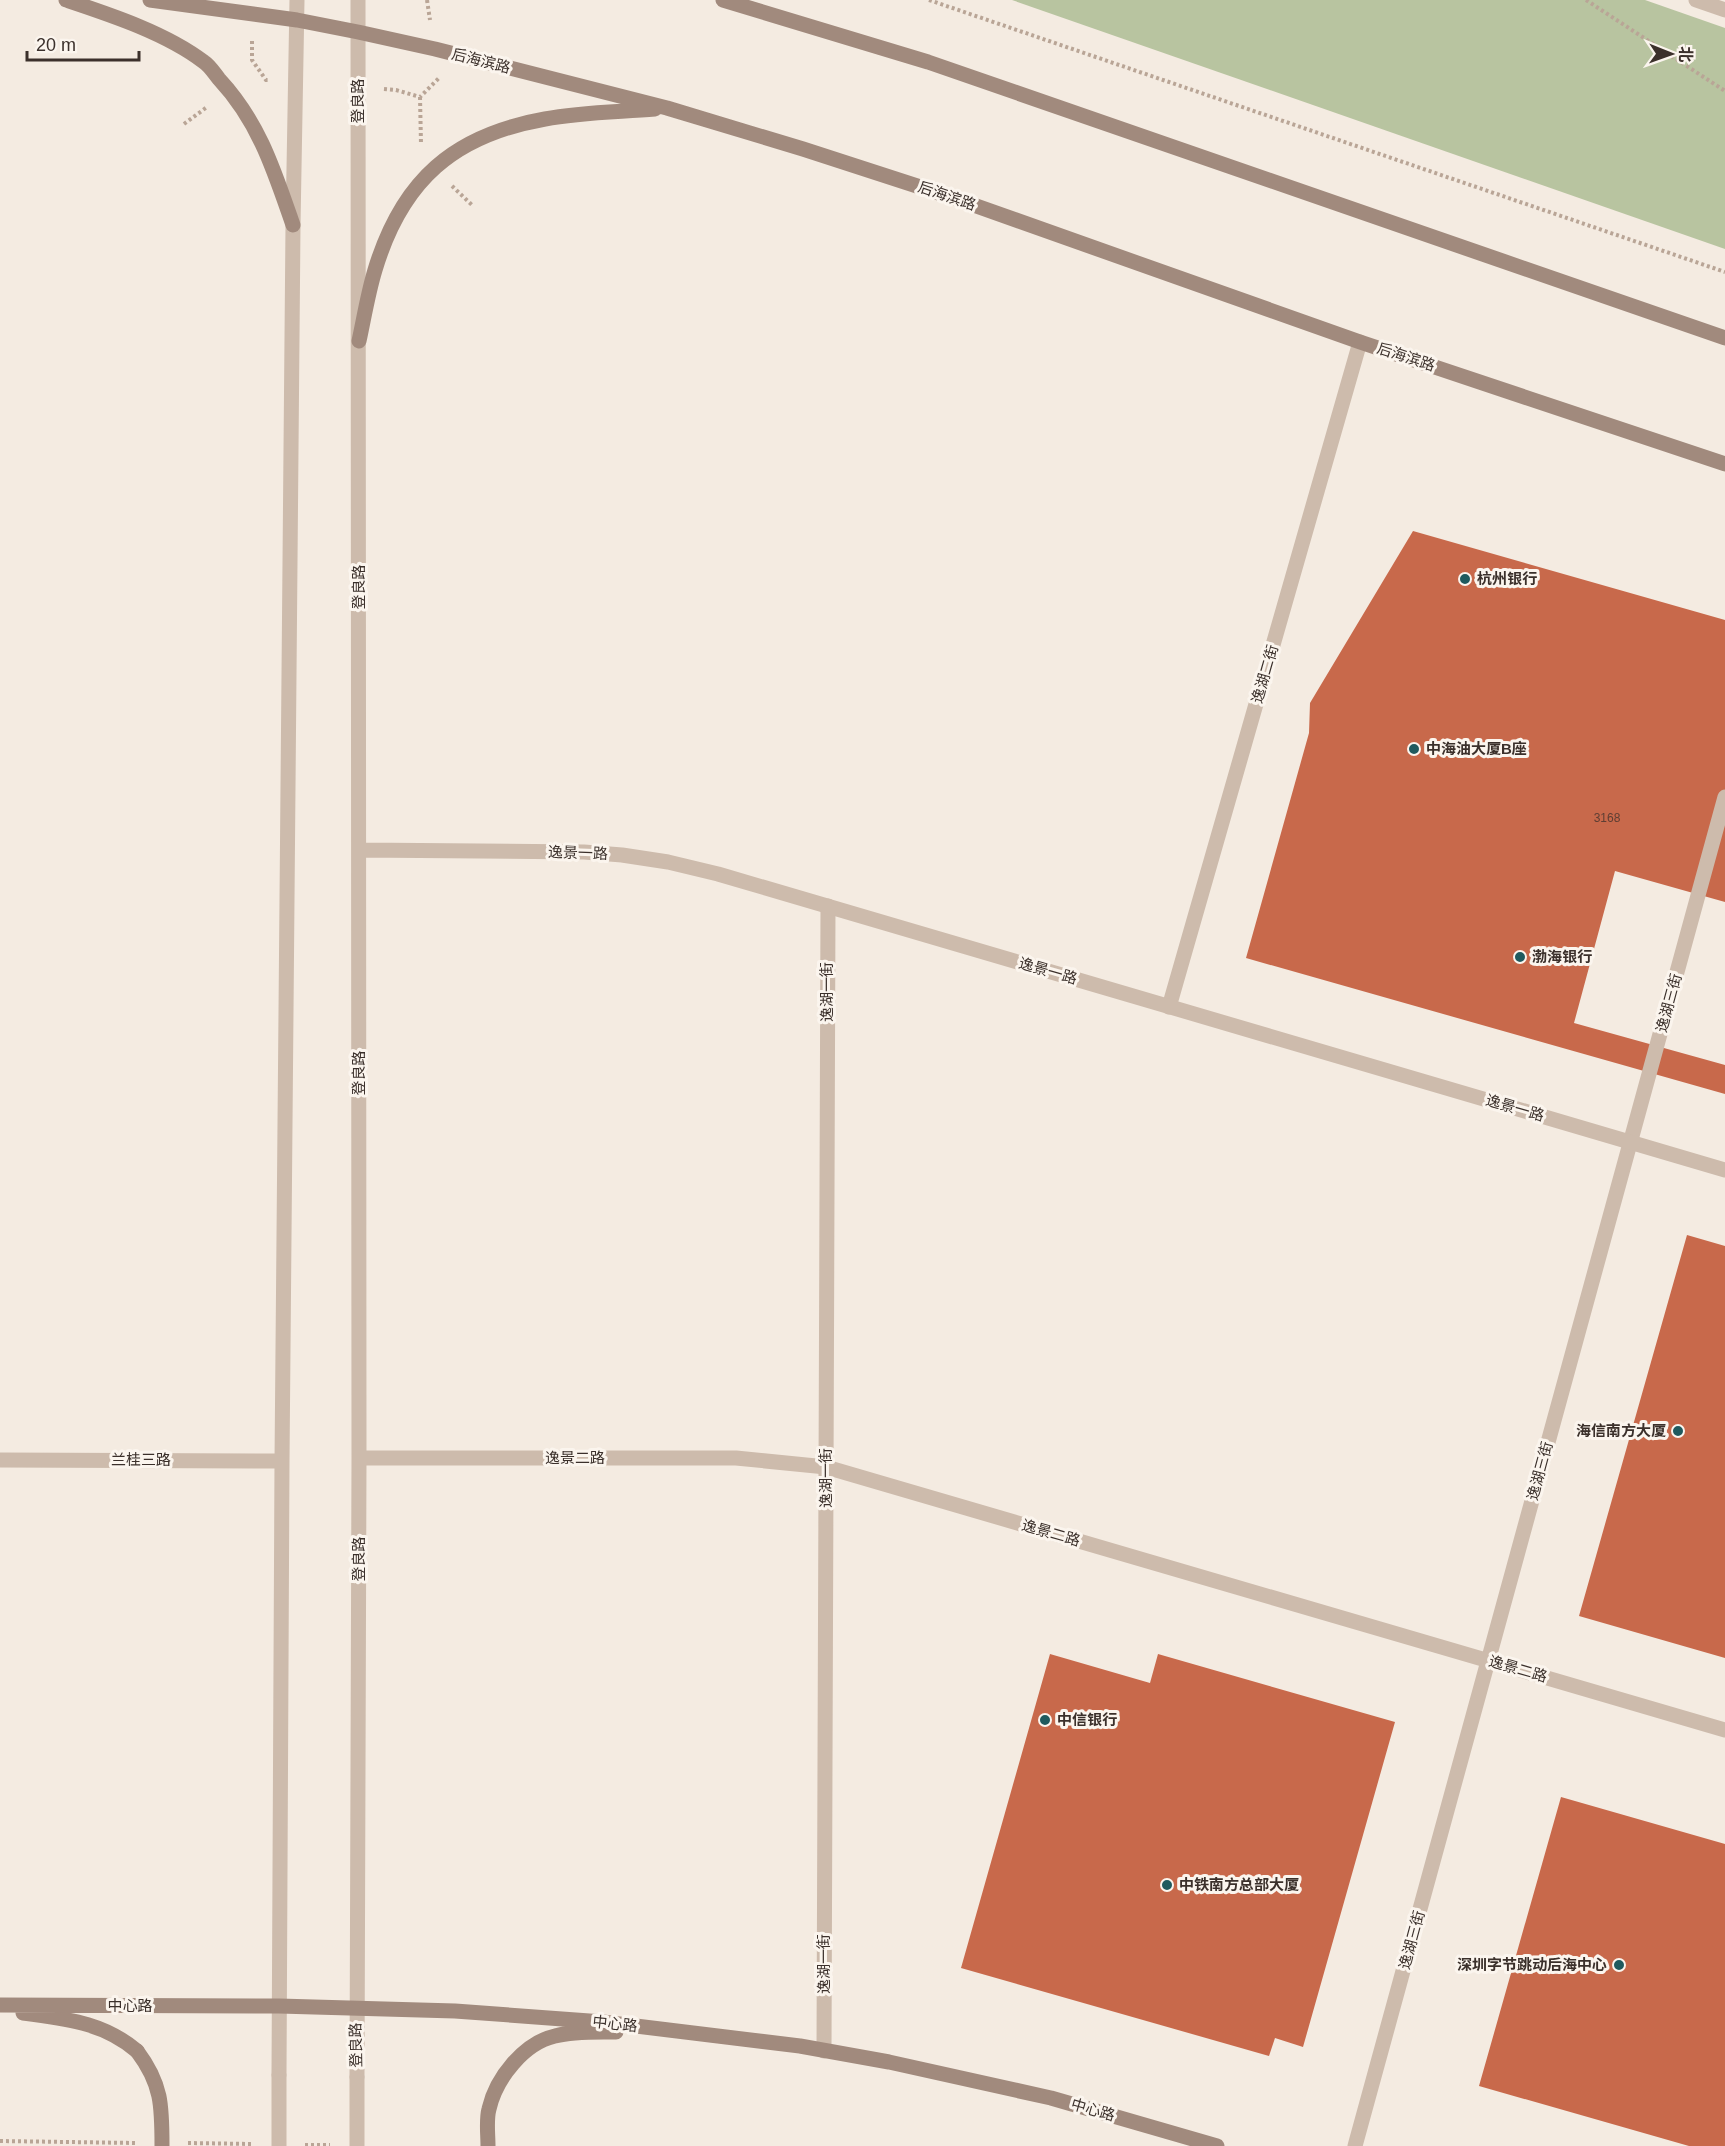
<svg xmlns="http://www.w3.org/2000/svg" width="1725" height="2146" font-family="Helvetica,'Noto Sans SC',sans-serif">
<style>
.green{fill:#b8c4a0}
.building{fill:#c8694b}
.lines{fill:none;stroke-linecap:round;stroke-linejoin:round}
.path{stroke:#b9a596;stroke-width:4;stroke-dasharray:3 3;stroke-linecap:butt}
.minor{stroke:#cdbbac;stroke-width:15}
.tertiary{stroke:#cdbbac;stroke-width:15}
.secondary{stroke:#a18a7d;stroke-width:15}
.tertiary-bridge{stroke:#cdbbac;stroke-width:15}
.secondary-bridge{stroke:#a18a7d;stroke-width:15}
.poi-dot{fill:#1f5a5e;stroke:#fbf5ee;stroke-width:2}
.labels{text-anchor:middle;stroke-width:6;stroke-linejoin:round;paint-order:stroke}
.number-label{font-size:12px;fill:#5e3e33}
.street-label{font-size:15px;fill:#3b302b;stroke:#fbf5ee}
.poi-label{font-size:15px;font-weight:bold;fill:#3b302b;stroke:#fbf5ee;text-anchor:start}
</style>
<rect width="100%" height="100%" fill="#f4ebe1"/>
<path class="green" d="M 1012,0 L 1645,0 L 1725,28 L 1725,249 Z"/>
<path class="building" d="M 1413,531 L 1725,620 L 1725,902 L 1615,871 L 1574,1023 L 1725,1065 L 1725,1094 L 1246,958 L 1309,733 L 1310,703 Z
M 1687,1235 L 1725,1246 L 1725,1658 L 1579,1616 Z
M 1050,1654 L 1150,1683 L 1158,1654 L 1395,1722 L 1303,2047 L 1275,2038 L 1269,2056 L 961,1968 Z
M 1561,1797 L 1725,1844 L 1725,2146 L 1689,2146 L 1479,2086 Z"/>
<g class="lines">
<path class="path" d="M 427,0 L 430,20
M 929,0 L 1725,272
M 1586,0 L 1725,91
M 252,41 L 252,60 L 266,80 L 269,80
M 384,89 L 396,90 L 420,97 L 439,78
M 420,97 L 421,144
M 184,124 L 207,107
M 452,186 L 473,206
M 0,2141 L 136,2143
M 188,2143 L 253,2144
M 305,2145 L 330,2145"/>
<path class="minor" d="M 1696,0 L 1725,10
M 1169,1007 L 1360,342
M 824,2051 L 828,906
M 1355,2146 L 1725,797"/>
<path class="tertiary" d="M 359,850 L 584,852 L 622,855 L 668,862 L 718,874 L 1725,1170
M 359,1458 L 736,1458 L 826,1467 L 1725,1730
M 0,1460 L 282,1461
M 279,2075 L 282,1461 L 293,225 L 297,0
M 357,2077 L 359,1458 L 358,0"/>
<path class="secondary" d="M 66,0 C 111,15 166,33 204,62 C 210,66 214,73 219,79 C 259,122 274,170 293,225
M 150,0 L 297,20 L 358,32 L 435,49 L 667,108 L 803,149 L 951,197 L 1360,342 L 1725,464
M 723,0 L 928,62 L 1725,338
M 359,341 C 364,318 368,293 375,270 C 402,180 454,135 545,119 C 581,112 619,112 655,109
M 0,2005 L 279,2006 L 455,2011 L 603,2022 L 800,2046 L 889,2062 L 1051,2098 L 1217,2146
M 23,2013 C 66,2019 103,2022 137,2051
M 488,2146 C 488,2134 486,2120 489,2109 C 496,2078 524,2043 555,2036 C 574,2031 597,2032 616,2032"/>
<path class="tertiary-bridge" d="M 279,2075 L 279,2146
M 357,2077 L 357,2146"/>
<path class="secondary-bridge" d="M 137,2051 C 162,2084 162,2106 162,2146"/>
</g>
<g class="poi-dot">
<circle cx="1465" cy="579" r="6"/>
<circle cx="1414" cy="749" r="6"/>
<circle cx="1520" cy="957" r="6"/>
<circle cx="1678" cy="1431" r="6"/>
<circle cx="1045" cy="1720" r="6"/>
<circle cx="1167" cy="1885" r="6"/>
<circle cx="1619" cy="1965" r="6"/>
</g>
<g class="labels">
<g class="number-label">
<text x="1607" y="822">3168</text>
</g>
<g class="street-label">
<text transform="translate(481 61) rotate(14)" y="5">后海滨路</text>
<text transform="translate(358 101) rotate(-90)" y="5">登良路</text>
<text transform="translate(947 196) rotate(19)" y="5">后海滨路</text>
<text transform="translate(1406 357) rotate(18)" y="5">后海滨路</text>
<text transform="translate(359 587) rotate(-90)" y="5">登良路</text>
<text transform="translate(1265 674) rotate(-74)" y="5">逸湖二街</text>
<text transform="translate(578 853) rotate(2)" y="5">逸景一路</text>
<text transform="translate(1048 971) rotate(16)" y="5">逸景一路</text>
<text transform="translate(827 992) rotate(-90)" y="5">逸湖一街</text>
<text transform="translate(1669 1003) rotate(-75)" y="5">逸湖三街</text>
<text transform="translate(359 1073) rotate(-90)" y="5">登良路</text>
<text transform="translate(1515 1108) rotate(16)" y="5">逸景一路</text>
<text x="575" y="1463">逸景二路</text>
<text x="141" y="1465">兰桂三路</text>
<text transform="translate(1540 1471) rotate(-75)" y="5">逸湖三街</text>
<text transform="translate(826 1478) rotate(-90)" y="5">逸湖一街</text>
<text transform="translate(1051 1533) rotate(16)" y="5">逸景二路</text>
<text transform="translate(359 1559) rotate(-90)" y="5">登良路</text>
<text transform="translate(1518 1669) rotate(16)" y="5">逸景二路</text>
<text transform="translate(1412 1940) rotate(-75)" y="5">逸湖三街</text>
<text transform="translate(824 1964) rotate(-90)" y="5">逸湖一街</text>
<text x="130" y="2011">中心路</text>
<text transform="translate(615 2024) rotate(6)" y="5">中心路</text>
<text transform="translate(356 2045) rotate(-91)" y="5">登良路</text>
<text transform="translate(1093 2110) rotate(16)" y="5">中心路</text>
</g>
<g class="poi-label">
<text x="1477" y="584">杭州银行</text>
<text x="1426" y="754">中海油大厦B座</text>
<text x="1532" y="962">渤海银行</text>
<text x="1666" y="1436" text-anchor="end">海信南方大厦</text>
<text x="1057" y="1725">中信银行</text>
<text x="1179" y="1890">中铁南方总部大厦</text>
<text x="1607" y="1970" text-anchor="end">深圳字节跳动后海中心</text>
</g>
</g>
<g transform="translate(1671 54) rotate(91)" stroke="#fbf5ee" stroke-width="4.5" paint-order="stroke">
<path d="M0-4.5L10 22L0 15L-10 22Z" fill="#3b302b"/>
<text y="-9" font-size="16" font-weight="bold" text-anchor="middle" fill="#3b302b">北</text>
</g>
<path d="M27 51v9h112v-9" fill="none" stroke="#3b302b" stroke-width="3"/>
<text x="36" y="51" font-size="18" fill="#3b302b" stroke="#fbf5ee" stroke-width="4.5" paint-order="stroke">20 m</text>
</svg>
